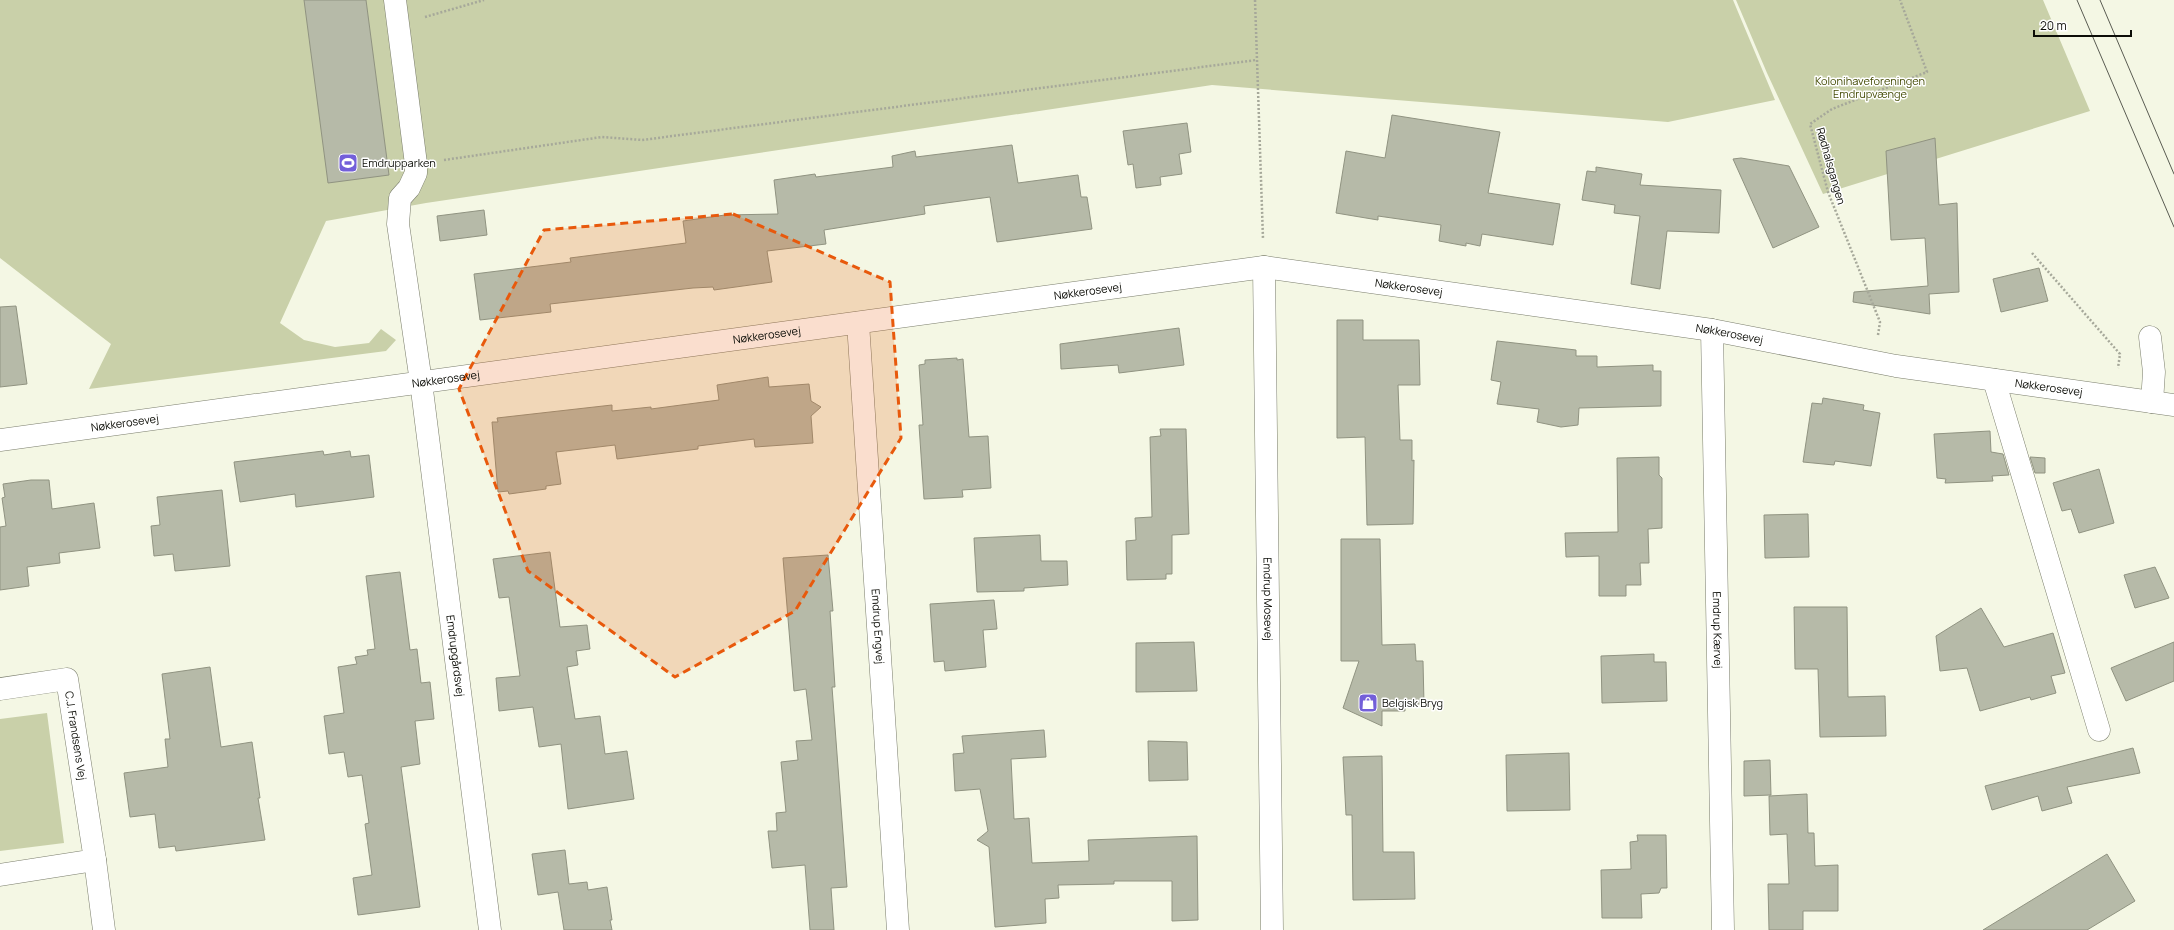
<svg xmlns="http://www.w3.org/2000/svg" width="2174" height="930" font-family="Manrope,sans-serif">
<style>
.green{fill:#c9d0a9}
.building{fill:#b6baa8;stroke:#909381}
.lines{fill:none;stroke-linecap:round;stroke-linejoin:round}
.minor-casing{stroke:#7a7d6c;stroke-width:23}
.path{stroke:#a6a89a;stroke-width:2.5;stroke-dasharray:2 2;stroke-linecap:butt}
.minor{stroke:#fff;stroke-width:22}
.tram{stroke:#5a5c52;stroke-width:1}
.marked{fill:#e8590c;fill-opacity:0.2;stroke:#e8590c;stroke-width:3;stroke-dasharray:8 5;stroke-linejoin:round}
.labels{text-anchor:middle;stroke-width:3;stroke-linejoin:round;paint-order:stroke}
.park-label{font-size:11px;fill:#454c06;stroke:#fff}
.poi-label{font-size:11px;fill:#0c0d07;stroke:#fff;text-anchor:start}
.street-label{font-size:11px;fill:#0c0d07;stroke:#fff}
</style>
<rect width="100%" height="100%" fill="#f4f7e4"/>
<path class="green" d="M 0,0 L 1733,0 L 1775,100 L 1668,122 L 1212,85 L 426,203 L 326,221 L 280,323 L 304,340 L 335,347 L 369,343 L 381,329 L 396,340 L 386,351 L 89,389 L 111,344 L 0,258 Z
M 1736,0 L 2043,0 L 2090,111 L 1823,194 L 1767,73 Z
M 47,713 L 64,843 L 0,851 L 0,719 Z"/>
<path class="building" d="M 304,0 L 366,0 L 389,175 L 328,183 Z
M 1392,115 L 1500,132 L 1488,193 L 1560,204 L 1553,245 L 1482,234 L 1480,246 L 1466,243 L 1466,246 L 1439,241 L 1441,225 L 1378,216 L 1378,220 L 1336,213 L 1346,151 L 1385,158 Z
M 1187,123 L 1191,152 L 1179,154 L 1182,174 L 1160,177 L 1161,185 L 1136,188 L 1133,164 L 1128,165 L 1123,131 Z
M 1935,138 L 1939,205 L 1957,203 L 1959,292 L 1929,294 L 1930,314 L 1853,302 L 1854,292 L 1928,286 L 1925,238 L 1891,240 L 1886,151 Z
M 1012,145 L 1018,183 L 1078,175 L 1081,197 L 1087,197 L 1092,229 L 997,242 L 990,197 L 924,206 L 925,214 L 824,230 L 826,244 L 767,251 L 772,282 L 714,290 L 713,287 L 693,288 L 550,304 L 551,312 L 480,320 L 474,274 L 571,262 L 570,258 L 686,243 L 683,221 L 725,215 L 778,214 L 774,180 L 815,174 L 816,177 L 893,167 L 892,156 L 915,151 L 916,157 Z
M 1741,158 L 1789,166 L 1819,227 L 1773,248 L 1733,159 Z
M 1596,167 L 1642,174 L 1640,185 L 1721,190 L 1719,233 L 1667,231 L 1660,289 L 1631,284 L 1640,216 L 1614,213 L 1615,205 L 1582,200 L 1587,171 L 1596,172 Z
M 484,210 L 487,235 L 440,241 L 437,216 Z
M 2039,268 L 2048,301 L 2001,312 L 1993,279 Z
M 16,306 L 27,384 L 0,387 L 0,307 Z
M 1337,320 L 1363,320 L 1363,340 L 1419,340 L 1420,385 L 1398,385 L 1400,440 L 1412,440 L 1412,461 L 1414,460 L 1413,524 L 1367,525 L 1365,437 L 1337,438 Z
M 1179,328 L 1184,365 L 1119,373 L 1118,365 L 1061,369 L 1060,344 Z
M 1497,341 L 1576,350 L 1576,356 L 1597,356 L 1597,367 L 1653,365 L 1653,371 L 1661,371 L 1661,406 L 1579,408 L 1578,425 L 1561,427 L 1537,422 L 1539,409 L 1497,404 L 1501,382 L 1491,380 Z
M 957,358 L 957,360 L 963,359 L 969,437 L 988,436 L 991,488 L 962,490 L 963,497 L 924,499 L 919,425 L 923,425 L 919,365 L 925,364 L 925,360 Z
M 768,377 L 769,387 L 809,384 L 811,401 L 821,407 L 811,416 L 813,443 L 755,447 L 754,439 L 698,446 L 698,449 L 617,459 L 615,445 L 556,452 L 561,484 L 546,486 L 546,489 L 509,494 L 508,491 L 498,492 L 492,422 L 498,422 L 497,418 L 612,405 L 612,411 L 651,407 L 651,409 L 719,400 L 717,385 Z
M 1823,398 L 1864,405 L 1863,410 L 1880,413 L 1871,466 L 1835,461 L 1834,465 L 1803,462 L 1812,403 L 1822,404 Z
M 1160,429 L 1186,429 L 1189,534 L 1172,535 L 1172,574 L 1166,574 L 1166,579 L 1127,580 L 1126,541 L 1136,540 L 1135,518 L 1152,517 L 1150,437 L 1161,436 Z
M 1990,431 L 1991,452 L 2003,454 L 2009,475 L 1992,476 L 1993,481 L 1945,483 L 1946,479 L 1937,478 L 1934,434 Z
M 323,451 L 324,455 L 350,451 L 351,457 L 369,455 L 374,497 L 296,507 L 295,494 L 240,502 L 234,462 Z
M 1659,457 L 1659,475 L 1662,478 L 1662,528 L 1648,529 L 1649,563 L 1640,563 L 1641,585 L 1626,585 L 1626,596 L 1599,596 L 1599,556 L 1566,557 L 1565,533 L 1618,532 L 1617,458 Z
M 2030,457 L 2045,458 L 2045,473 L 2035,473 Z
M 2099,469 L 2114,523 L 2079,533 L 2071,509 L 2062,511 L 2053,483 Z
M 31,480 L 49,480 L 52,509 L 94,503 L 100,548 L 59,553 L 60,563 L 27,567 L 29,586 L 0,590 L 0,527 L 6,526 L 2,498 L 5,497 L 3,484 Z
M 222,490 L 230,566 L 175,571 L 173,554 L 154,556 L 151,526 L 160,525 L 157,497 Z
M 1808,514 L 1809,557 L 1765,558 L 1764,515 Z
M 1040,535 L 1041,561 L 1067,561 L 1068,585 L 1024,588 L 1024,591 L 977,592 L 974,538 Z
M 1341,539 L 1380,539 L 1382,645 L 1415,644 L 1416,661 L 1423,661 L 1424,704 L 1405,704 L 1405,711 L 1382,711 L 1382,726 L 1343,708 L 1359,661 L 1341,661 Z
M 550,552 L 560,627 L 587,625 L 590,649 L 576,651 L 578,665 L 567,667 L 575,719 L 600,716 L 605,754 L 627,751 L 634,799 L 568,809 L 561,744 L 539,747 L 533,707 L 499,711 L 496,678 L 520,676 L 509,597 L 499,598 L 493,559 Z
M 828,555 L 833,611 L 830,611 L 835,687 L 832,687 L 847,887 L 831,888 L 834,930 L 810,930 L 805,865 L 772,868 L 768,831 L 777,831 L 776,813 L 786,812 L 781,762 L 798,760 L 796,741 L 812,740 L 806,689 L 794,691 L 783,558 Z
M 2155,567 L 2169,598 L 2135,608 L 2124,575 Z
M 400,572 L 410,650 L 417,649 L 421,683 L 430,682 L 434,719 L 415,721 L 420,764 L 401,767 L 420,907 L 358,915 L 353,878 L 372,875 L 365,824 L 369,823 L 362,775 L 348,777 L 344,752 L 329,754 L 324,716 L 344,713 L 338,667 L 357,664 L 355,657 L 368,655 L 367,650 L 375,649 L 366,576 Z
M 994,600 L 997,629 L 983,630 L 986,667 L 945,671 L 944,661 L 934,662 L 930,604 Z
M 1794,607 L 1847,607 L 1848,697 L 1885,696 L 1886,736 L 1820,737 L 1818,669 L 1795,669 Z
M 1981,608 L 2004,647 L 2053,633 L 2065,673 L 2051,676 L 2056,693 L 2031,700 L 2030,697 L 1980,711 L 1967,668 L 1940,671 L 1936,636 Z
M 1194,642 L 1197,691 L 1136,692 L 1136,643 Z
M 2174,642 L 2174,681 L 2126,701 L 2111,668 Z
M 1654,654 L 1654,662 L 1666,662 L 1667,701 L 1602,703 L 1601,656 Z
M 210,667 L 221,747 L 252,742 L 260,798 L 258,798 L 265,840 L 176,851 L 175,846 L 159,848 L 155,814 L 130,817 L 124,773 L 168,767 L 165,739 L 170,739 L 162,674 Z
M 1044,730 L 1046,757 L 1011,759 L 1014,819 L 1029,818 L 1032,863 L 1089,861 L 1088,840 L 1197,836 L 1198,920 L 1172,921 L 1172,881 L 1114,881 L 1114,884 L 1058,885 L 1059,898 L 1045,899 L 1046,923 L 995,927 L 989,847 L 977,840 L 988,831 L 980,789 L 955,791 L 953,754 L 964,753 L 962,736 Z
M 1148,741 L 1187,742 L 1188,780 L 1149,781 Z
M 2133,748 L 2140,773 L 2067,787 L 2072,803 L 2042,811 L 2038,796 L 1992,810 L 1985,786 Z
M 1569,753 L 1570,810 L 1507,811 L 1506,755 Z
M 1382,756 L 1383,852 L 1414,852 L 1415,899 L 1353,900 L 1352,815 L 1346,815 L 1343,757 Z
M 1770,760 L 1771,795 L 1744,796 L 1744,761 Z
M 1807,794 L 1808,833 L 1814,833 L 1815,866 L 1838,865 L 1838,911 L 1803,911 L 1803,930 L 1769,930 L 1768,884 L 1789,884 L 1787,834 L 1770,835 L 1769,796 Z
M 1637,835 L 1666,835 L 1667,888 L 1661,888 L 1659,893 L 1641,894 L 1642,918 L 1602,918 L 1601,870 L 1631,869 L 1630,842 L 1638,841 Z
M 565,850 L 569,884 L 587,882 L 588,890 L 607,887 L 612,920 L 610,920 L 612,930 L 564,930 L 558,892 L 538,895 L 532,854 Z
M 2107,854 L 2135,901 L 2087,930 L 1983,930 Z"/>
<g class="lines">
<g class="minor-casing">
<g id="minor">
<path id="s1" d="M 395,0 L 416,164 L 416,173 L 409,188 L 400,198 L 398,224 L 421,382 L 490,930"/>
<path id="s2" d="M 1264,267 L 1272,930"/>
<path id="s3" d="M 858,323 L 898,930"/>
<path id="s4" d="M 1712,330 L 1723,930"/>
<path d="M 2150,337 L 2154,372 L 2152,402"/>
<path d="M 1994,380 L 2099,730"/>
<path id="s5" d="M 0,440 L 1264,267 L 1712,330 L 1896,366 L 2174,405"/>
<path id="s6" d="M 0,689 L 67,679 L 95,860 L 0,875"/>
<path d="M 95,860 L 104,930"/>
</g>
</g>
<path class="path" d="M 1255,0 L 1263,239
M 425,17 L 484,0
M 444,160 L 602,137 L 642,140 L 1256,60
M 2032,253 L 2120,354 L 2118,368
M 1878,335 L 1880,322 L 1828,192 L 1810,124 L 1832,109 L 1927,72 L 1900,0"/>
<use href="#minor" class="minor"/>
<path class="tram" d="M 2077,0 L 2174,227
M 2100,0 L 2174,174"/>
</g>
<path class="marked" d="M 733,214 L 890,282 L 901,438 L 795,611 L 675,677 L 528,571 L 459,389 L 544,230 Z"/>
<defs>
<g id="stadium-square" transform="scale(1)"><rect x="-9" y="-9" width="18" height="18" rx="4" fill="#735fd9" stroke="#fff"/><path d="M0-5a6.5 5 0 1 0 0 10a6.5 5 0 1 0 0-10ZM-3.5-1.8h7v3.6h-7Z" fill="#fff"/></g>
<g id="shop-square" transform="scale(1)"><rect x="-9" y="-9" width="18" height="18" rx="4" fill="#735fd9" stroke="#fff"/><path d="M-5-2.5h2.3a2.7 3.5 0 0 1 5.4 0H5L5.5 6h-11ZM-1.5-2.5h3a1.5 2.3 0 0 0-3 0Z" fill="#fff"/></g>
</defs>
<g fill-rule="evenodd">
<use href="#stadium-square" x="348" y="163"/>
<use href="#shop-square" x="1368" y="703"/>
</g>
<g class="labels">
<g class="park-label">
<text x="1870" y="85">Kolonihaveforeningen<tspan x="1870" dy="13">Emdrupvænge</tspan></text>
</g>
<g class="poi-label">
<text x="362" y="167">Emdrupparken</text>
<text x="1382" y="707">Belgisk Bryg</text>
</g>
<g class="street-label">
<text transform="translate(1831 166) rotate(74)" y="4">Rødhalsgangen</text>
<text dy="4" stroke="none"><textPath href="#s5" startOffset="1422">Nøkkerosevej</textPath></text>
<text dy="4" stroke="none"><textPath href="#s5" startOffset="1098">Nøkkerosevej</textPath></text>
<text dy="4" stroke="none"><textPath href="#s5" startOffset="1746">Nøkkerosevej</textPath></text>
<text dy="4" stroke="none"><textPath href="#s5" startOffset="774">Nøkkerosevej</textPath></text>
<text dy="4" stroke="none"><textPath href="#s5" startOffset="450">Nøkkerosevej</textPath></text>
<text dy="4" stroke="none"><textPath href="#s5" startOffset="2070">Nøkkerosevej</textPath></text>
<text dy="4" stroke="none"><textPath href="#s5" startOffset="126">Nøkkerosevej</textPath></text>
<text dy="4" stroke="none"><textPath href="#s2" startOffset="332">Emdrup Mosevej</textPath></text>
<text dy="4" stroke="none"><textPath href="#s3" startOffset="304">Emdrup Engvej</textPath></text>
<text dy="4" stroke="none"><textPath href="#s4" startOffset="300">Emdrup Kærvej</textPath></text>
<text dy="4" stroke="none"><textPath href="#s1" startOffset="666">Emdrupgårdsvej</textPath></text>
<text dy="4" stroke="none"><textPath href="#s6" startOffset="125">C.J. Frandsens Vej</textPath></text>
</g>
</g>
<path d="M2034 30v6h97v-6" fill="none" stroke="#0c0d07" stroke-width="2"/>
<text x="2040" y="30" font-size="12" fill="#0c0d07" stroke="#ffffff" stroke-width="3" paint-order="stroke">20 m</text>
</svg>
